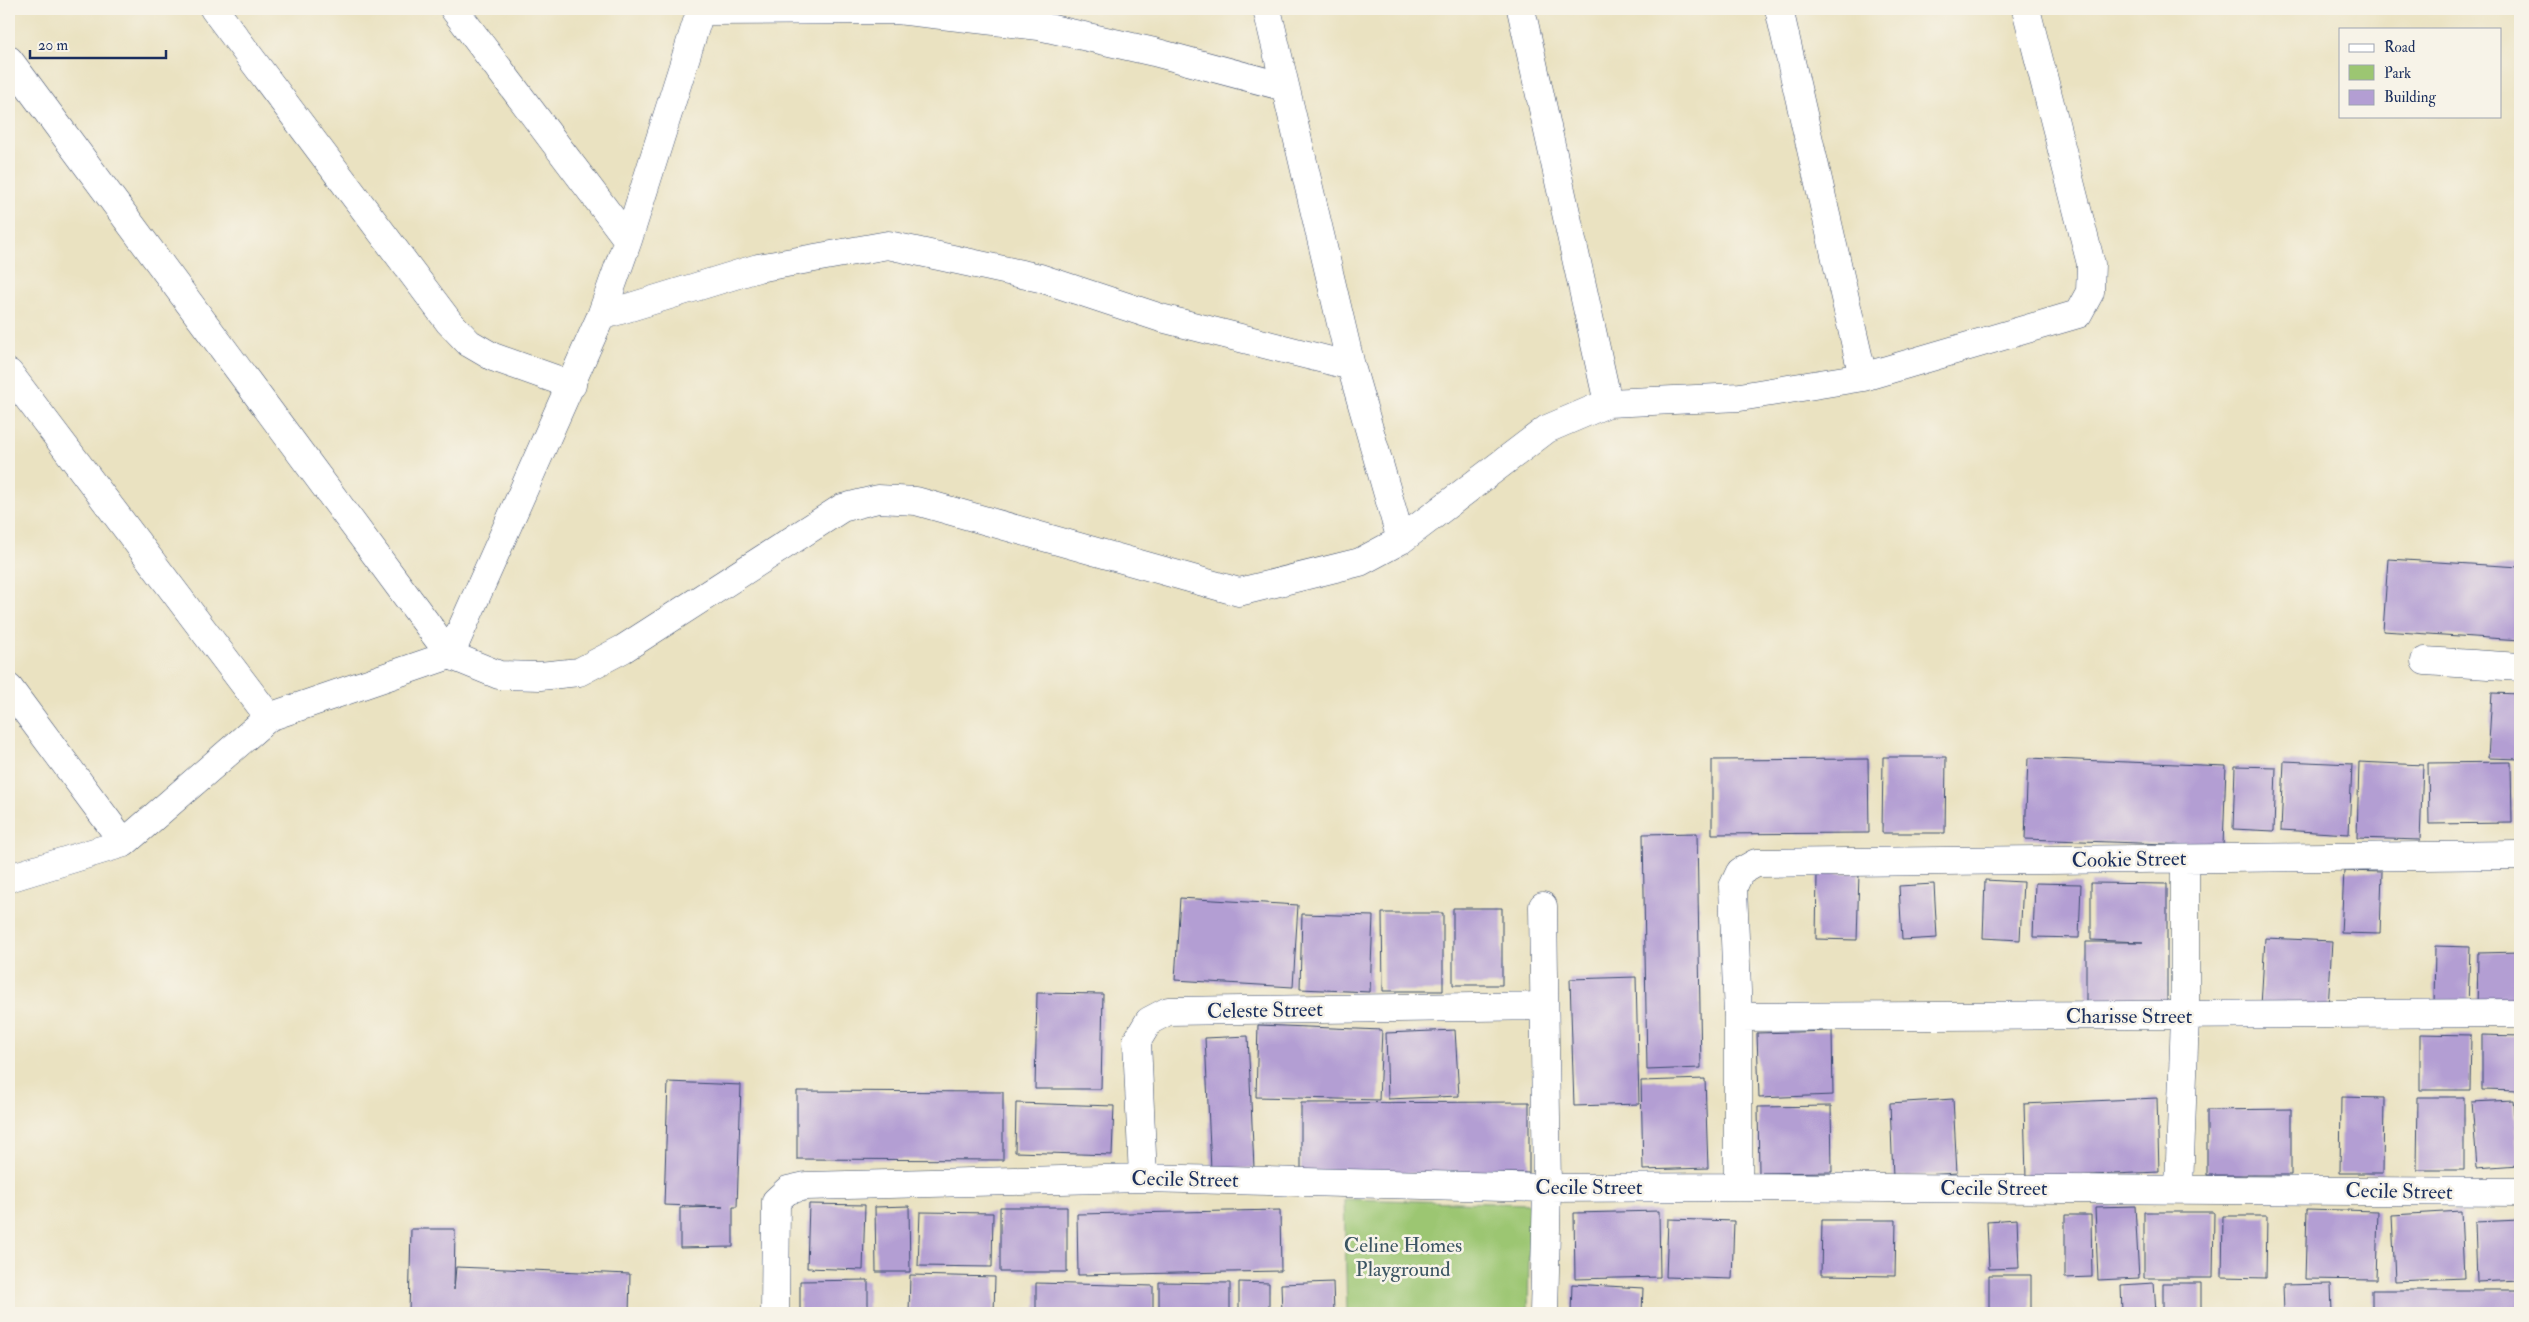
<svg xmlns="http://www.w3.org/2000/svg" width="2529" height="1322" font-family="'IM FELL Double Pica',serif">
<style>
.green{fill:#9cc672;stroke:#5c7a68}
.building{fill:#b39ed3}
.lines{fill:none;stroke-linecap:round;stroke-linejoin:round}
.minor-casing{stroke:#3a4a6d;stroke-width:29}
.minor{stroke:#fff;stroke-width:28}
.labels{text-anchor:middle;stroke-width:5;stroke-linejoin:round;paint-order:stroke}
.street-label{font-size:21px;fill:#1b2f5e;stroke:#f7f3e8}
.park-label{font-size:21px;fill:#3b5563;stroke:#f7f3e8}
</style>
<rect width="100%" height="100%" fill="#f7f3e8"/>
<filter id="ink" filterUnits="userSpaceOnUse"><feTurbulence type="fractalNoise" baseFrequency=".02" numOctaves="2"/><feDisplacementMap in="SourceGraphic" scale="10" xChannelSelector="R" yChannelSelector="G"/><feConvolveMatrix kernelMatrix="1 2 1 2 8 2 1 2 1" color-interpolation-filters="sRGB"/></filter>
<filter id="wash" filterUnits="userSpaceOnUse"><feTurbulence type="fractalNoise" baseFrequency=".0096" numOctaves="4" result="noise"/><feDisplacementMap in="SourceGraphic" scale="20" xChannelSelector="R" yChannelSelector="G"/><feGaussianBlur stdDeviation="1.12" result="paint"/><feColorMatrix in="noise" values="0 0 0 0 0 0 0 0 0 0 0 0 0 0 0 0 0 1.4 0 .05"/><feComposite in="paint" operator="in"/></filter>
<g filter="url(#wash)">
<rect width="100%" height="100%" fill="#eae2c1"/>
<path class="green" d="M 1344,1199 L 1530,1204 L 1528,1313 L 1347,1313 Z"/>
<g id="blocks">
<path class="building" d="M 2388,559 L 2520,567 L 2520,640 L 2383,631 Z
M 2492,693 L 2520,694 L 2520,759 L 2488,758 Z
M 1883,757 L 1946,757 L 1945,833 L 1882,833 Z
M 2028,758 L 2226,766 L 2223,846 L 2025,839 Z
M 1868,759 L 1869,833 L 1712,834 L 1712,760 Z
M 2284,761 L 2352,764 L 2349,834 L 2281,830 Z
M 2359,762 L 2423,765 L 2420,840 L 2357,838 Z
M 2511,762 L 2512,823 L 2429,824 L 2428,763 Z
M 2235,766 L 2276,767 L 2274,831 L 2233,829 Z
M 1697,833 L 1701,1068 L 1647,1070 L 1643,834 Z
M 2344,871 L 2382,872 L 2380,934 L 2341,933 Z
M 1817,873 L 1859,873 L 1857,940 L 1816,939 Z
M 1985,880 L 2023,882 L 2020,940 L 1983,938 Z
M 2035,883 L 2081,884 L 2079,938 L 2033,937 Z
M 2091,883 L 2167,884 L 2167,1009 L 2086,1010 L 2086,942 L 2143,942 L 2091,940 Z
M 1934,884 L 1937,938 L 1902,940 L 1899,886 Z
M 1180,898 L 1298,905 L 1293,987 L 1175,980 Z
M 1453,908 L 1502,908 L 1502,985 L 1453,985 Z
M 1382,913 L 1443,913 L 1443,991 L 1383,991 Z
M 1302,914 L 1373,916 L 1370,992 L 1300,989 Z
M 2265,938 L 2332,941 L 2328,1009 L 2261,1006 Z
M 2435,946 L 2470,947 L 2468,1008 L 2434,1006 Z
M 2520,952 L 2520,1011 L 2477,1011 L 2478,953 Z
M 1636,977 L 1639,1104 L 1574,1106 L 1570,979 Z
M 1037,993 L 1103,994 L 1101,1089 L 1035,1089 Z
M 1258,1025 L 1382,1030 L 1379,1100 L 1256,1097 Z
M 1455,1030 L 1459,1096 L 1388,1099 L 1386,1033 Z
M 1832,1031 L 1833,1095 L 1759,1098 L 1757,1033 Z
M 2420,1034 L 2471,1035 L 2470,1090 L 2420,1090 Z
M 2482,1035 L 2520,1036 L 2520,1091 L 2482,1090 Z
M 1248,1036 L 1254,1168 L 1211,1170 L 1205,1038 Z
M 1705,1079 L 1708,1168 L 1643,1170 L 1641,1081 Z
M 668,1082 L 741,1085 L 737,1207 L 733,1207 L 733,1247 L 680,1248 L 680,1208 L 723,1207 L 664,1205 Z
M 797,1091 L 1003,1092 L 1003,1160 L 797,1159 Z
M 2341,1097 L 2384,1098 L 2383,1173 L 2340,1173 Z
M 2418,1097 L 2464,1097 L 2464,1170 L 2417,1170 Z
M 2157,1098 L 2159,1172 L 2026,1178 L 2024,1104 Z
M 1953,1099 L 1957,1173 L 1893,1177 L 1890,1103 Z
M 2513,1100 L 2518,1165 L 2477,1168 L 2472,1102 Z
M 1529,1102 L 1529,1173 L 1301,1174 L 1301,1103 Z
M 1016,1103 L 1114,1106 L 1112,1155 L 1015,1152 Z
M 1831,1106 L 1832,1172 L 1759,1173 L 1758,1107 Z
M 2291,1109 L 2291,1175 L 2207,1175 L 2207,1110 Z
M 809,1204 L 865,1205 L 863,1270 L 807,1268 Z
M 909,1206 L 910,1272 L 876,1272 L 875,1207 Z
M 2135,1206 L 2139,1278 L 2098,1280 L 2095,1207 Z
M 1000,1207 L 1067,1207 L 1067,1272 L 1000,1272 Z
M 2307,1209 L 2378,1211 L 2376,1280 L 2305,1279 Z
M 1280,1210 L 1281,1271 L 1078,1275 L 1077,1214 Z
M 1659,1211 L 1660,1277 L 1575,1279 L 1574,1213 Z
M 2461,1211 L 2464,1278 L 2395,1281 L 2392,1215 Z
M 920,1212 L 993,1213 L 992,1267 L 918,1266 Z
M 2144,1212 L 2214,1212 L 2213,1278 L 2144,1278 Z
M 2065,1215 L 2091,1215 L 2092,1277 L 2065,1278 Z
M 2223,1216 L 2267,1216 L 2266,1278 L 2222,1277 Z
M 1668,1219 L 1734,1221 L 1732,1279 L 1666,1277 Z
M 2017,1219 L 2019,1268 L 1989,1269 L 1987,1221 Z
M 1822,1220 L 1896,1220 L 1895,1276 L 1821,1275 Z
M 2520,1220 L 2520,1280 L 2477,1282 L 2475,1222 Z
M 411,1229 L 455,1229 L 454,1290 L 456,1267 L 630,1274 L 629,1313 L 409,1313 Z
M 910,1275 L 995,1277 L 994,1313 L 909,1313 Z
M 1989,1275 L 2031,1275 L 2031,1313 L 1989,1313 Z
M 868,1280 L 868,1313 L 800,1313 L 800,1281 Z
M 1159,1282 L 1230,1283 L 1230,1313 L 1159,1313 Z
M 1239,1282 L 1269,1283 L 1269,1313 L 1239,1313 Z
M 1333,1282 L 1334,1313 L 1282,1313 L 1281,1284 Z
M 1036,1283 L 1153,1286 L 1153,1313 L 1036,1313 Z
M 2154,1283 L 2156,1313 L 2122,1313 L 2121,1285 Z
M 2163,1283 L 2201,1283 L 2201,1313 L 2163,1313 Z
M 1572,1284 L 1643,1288 L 1642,1313 L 1571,1313 Z
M 2331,1284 L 2332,1313 L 2284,1313 L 2283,1285 Z
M 2372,1290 L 2520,1290 L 2520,1313 L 2372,1313 Z"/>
</g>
</g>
<g filter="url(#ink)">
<use href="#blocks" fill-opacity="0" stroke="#3a4a6d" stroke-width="1"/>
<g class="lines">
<g class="minor-casing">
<path id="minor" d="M 214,9 L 449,322 L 469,343 L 493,357 L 572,385
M 454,9 L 628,240
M 699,9 L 701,11 L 897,10 L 1039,26 L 1154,52 L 1285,87
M 1267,9 L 1351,366 L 1401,540
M 1521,9 L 1608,403
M 1779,9 L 1863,377
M 9,60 L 450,655 L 499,675 L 540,676 L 579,672 L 623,649 L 842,508 L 878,499 L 916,501 L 1239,592 L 1360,562 L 1401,540 L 1547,429 L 1608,403 L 1740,397 L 1863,377 L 2078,314 L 2090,292 L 2091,264 L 2026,9
M 601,316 L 758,268 L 888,245 L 1040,278 L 1161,318 L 1351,366
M 9,373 L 269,717
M 2425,661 L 2520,667
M 9,688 L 124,843
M 9,878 L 124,843 L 269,717 L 450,655 L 601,316 L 628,240 L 701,9
M 1543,906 L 1547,1188 L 1544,1313
M 1738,1017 L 2520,1013
M 1143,1178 L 1137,1041 L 1149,1021 L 1168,1011 L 1543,1006
M 1738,1187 L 1738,1017 L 1733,887 L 1740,872 L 1756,863 L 2520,855
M 2179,1189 L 2185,1016 L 2185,859
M 775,1313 L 776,1201 L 788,1190 L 806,1186 L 1143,1178 L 1547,1188 L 1738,1187 L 2520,1192"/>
</g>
<use href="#minor" class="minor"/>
</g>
</g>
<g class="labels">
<g class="street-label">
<text transform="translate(2129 859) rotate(-1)" y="7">Cookie Street</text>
<text transform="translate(1265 1010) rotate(-1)" y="7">Celeste Street</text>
<text x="2129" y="1023">Charisse Street</text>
<text transform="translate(1185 1179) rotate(1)" y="7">Cecile Street</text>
<text x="1589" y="1194">Cecile Street</text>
<text x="1994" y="1195">Cecile Street</text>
<text transform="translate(2399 1191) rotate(1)" y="7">Cecile Street</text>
</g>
<g class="park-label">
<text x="1403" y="1252">Celine Homes<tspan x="1403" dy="24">Playground</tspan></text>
</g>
</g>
<rect width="2529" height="1322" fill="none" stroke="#f7f3e8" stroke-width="30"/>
<rect x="2339" y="28" width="162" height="90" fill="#f7f3e8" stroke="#9fa5b1"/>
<rect x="2349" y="44" width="25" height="8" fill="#ffffff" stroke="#9fa5b1"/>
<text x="2384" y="52" font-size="15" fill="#1b2f5e">Road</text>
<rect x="2349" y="65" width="25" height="15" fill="#9cc672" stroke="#9fa5b1"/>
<text x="2384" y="78" font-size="15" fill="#1b2f5e">Park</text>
<rect x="2349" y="90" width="25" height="15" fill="#b39ed3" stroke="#9fa5b1"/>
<text x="2384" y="102" font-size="15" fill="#1b2f5e">Building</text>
<path d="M30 50v8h136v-8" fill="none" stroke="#1b2f5e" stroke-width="2.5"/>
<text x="38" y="50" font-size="15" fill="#1b2f5e" stroke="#f7f3e8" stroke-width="4" paint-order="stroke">20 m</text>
</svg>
